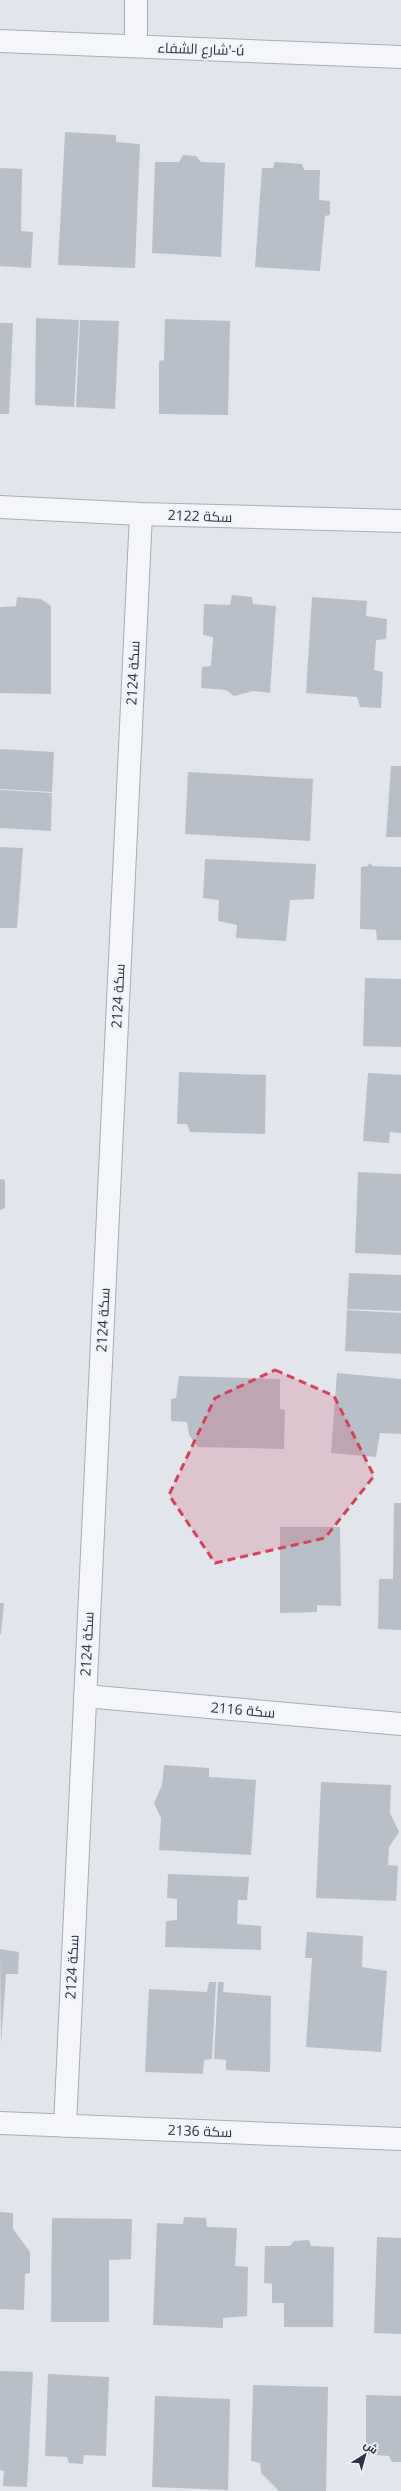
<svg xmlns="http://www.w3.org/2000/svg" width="401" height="2491" font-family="'Open Sans',Cairo,sans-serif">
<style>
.building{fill:#b9bfc9}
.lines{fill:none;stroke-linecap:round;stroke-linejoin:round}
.minor-casing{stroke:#a7acb6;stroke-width:24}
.tertiary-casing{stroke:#a7acb6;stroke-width:24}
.minor{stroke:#f5f6f9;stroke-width:22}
.tertiary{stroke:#f5f6f9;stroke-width:22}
.marked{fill:#d4425a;fill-opacity:0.2;stroke:#d4425a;stroke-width:3;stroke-dasharray:8 5;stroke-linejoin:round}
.labels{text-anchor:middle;stroke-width:4;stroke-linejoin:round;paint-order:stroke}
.street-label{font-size:14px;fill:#293344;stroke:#f1f4f8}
</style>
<rect width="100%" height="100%" fill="#e2e5eb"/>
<path class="building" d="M 65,132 L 116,135 L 116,142 L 140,144 L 135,268 L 58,265 Z
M 183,155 L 196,156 L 201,162 L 225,163 L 221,257 L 152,253 L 155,162 L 179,162 Z
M 275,162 L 302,164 L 304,170 L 320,170 L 319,200 L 330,201 L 330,215 L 325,216 L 320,271 L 255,267 L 262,168 L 273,168 Z
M 0,168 L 22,169 L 21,231 L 33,232 L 31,268 L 0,266 Z
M 36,318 L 79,320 L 74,407 L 35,405 Z
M 165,319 L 230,321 L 228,415 L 159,414 L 159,361 L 164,360 Z
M 80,320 L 119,321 L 115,409 L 76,407 Z
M 0,323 L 13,323 L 9,414 L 0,414 Z
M 232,595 L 252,597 L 253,604 L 276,606 L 270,693 L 253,691 L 234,696 L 226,690 L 201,688 L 202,667 L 211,666 L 213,637 L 203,635 L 204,604 L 230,605 Z
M 17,597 L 41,599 L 51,606 L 51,694 L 0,693 L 0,607 L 16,606 Z
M 312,597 L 367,601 L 366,616 L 387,619 L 386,639 L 376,640 L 374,670 L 383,672 L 381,708 L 360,707 L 357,697 L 306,693 Z
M 0,749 L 54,752 L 52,792 L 0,789 Z
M 391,766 L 401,766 L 401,837 L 386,837 Z
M 188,772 L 313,779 L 310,841 L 185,834 Z
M 0,790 L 52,793 L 51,831 L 0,828 Z
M 0,847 L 23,848 L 17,928 L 0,928 Z
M 205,859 L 316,864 L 314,899 L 290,900 L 286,941 L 236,938 L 237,925 L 218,921 L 219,900 L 203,898 Z
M 369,863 L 373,866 L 401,867 L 401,940 L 377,940 L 376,930 L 360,929 L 361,867 L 368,866 Z
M 365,978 L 401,979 L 401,1047 L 363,1046 Z
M 179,1072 L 266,1075 L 265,1134 L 190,1132 L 187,1124 L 177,1124 Z
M 368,1073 L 401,1075 L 401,1133 L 390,1132 L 389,1143 L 363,1141 Z
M 358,1172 L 401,1174 L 401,1255 L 355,1253 Z
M 0,1179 L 5,1180 L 5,1208 L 0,1210 Z
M 349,1273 L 401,1275 L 401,1311 L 347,1309 Z
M 347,1310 L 401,1313 L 401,1354 L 345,1351 Z
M 337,1373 L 401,1379 L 401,1434 L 380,1433 L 376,1457 L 331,1453 Z
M 179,1376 L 280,1379 L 280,1409 L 285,1410 L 284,1449 L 198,1447 L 189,1435 L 187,1422 L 171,1421 L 171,1399 L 176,1398 Z
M 394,1503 L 401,1503 L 401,1630 L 378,1629 L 379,1579 L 393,1579 Z
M 280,1527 L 340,1527 L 341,1606 L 317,1605 L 317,1612 L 280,1613 Z
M 0,1603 L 4,1603 L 1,1634 L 0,1634 Z
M 164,1765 L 209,1768 L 209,1777 L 256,1780 L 251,1855 L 159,1850 L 161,1818 L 154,1803 L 162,1785 Z
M 321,1782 L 391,1785 L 390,1813 L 399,1832 L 389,1847 L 388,1865 L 398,1866 L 396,1901 L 316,1898 Z
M 168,1874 L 249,1877 L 247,1900 L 238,1900 L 237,1924 L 261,1926 L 261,1950 L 165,1947 L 166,1921 L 177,1920 L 177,1899 L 167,1898 Z
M 307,1932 L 363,1936 L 362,1967 L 387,1971 L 381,2052 L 306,2047 L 312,1958 L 305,1958 Z
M 0,1949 L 19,1952 L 18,1974 L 6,1974 L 1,2044 Z
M 209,1982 L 216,1982 L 212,2059 L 204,2060 L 203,2074 L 145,2072 L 149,1989 L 207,1992 Z
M 218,1982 L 224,1982 L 223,1992 L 271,1996 L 270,2072 L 226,2070 L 226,2060 L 214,2059 Z
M 0,2212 L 13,2213 L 13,2229 L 30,2252 L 30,2273 L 25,2274 L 24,2310 L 0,2309 Z
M 184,2217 L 206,2218 L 207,2227 L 237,2228 L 235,2266 L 248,2267 L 247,2316 L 223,2318 L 223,2328 L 153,2325 L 157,2223 L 183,2224 Z
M 52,2218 L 132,2219 L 131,2259 L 109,2260 L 109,2322 L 51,2322 Z
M 377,2237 L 401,2238 L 401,2334 L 374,2333 Z
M 309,2240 L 311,2246 L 334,2247 L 333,2327 L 284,2327 L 284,2303 L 272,2303 L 272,2284 L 264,2283 L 265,2246 L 290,2246 L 294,2241 Z
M 0,2371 L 33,2372 L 27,2487 L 3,2486 L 4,2471 L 0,2470 Z
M 48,2374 L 109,2377 L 106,2456 L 84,2455 L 83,2464 L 69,2463 L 67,2457 L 45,2456 Z
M 253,2385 L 328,2387 L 326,2491 L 279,2491 L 261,2473 L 260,2463 L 251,2461 Z
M 366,2395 L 401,2396 L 401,2462 L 392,2462 L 389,2456 L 366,2454 Z
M 155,2396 L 230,2399 L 228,2490 L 152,2487 Z"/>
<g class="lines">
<g class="minor-casing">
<path id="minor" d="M 136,0 L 136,46
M 0,507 L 141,514 L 401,521
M 85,1696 L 401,1724
M 0,2123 L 401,2139
M 65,2126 L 141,514"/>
</g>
<g class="tertiary-casing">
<path id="tertiary" d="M 0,41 L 401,57"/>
</g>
<use href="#minor" class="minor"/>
<use href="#tertiary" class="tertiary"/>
</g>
<path class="marked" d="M 275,1370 L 334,1396 L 374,1476 L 325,1538 L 215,1563 L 169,1495 L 215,1398 Z"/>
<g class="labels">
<g class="street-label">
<text transform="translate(201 49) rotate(2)" y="5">شارع الشفاء'-ú</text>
<text transform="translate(200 516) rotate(2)" y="5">سكة 2122</text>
<text transform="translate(133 673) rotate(-87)" y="5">سكة 2124</text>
<text transform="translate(118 996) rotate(-87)" y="5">سكة 2124</text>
<text transform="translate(103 1320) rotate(-87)" y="5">سكة 2124</text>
<text transform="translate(87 1644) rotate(-87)" y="5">سكة 2124</text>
<text transform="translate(243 1710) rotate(5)" y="5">سكة 2116</text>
<text transform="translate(72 1967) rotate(-87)" y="5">سكة 2124</text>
<text transform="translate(200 2131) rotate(2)" y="5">سكة 2136</text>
</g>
</g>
<g transform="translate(365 2455) rotate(37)" stroke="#f1f4f8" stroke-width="3" paint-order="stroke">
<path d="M0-3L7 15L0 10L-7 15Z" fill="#293344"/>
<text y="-6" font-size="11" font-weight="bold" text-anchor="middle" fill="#293344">ش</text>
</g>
</svg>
